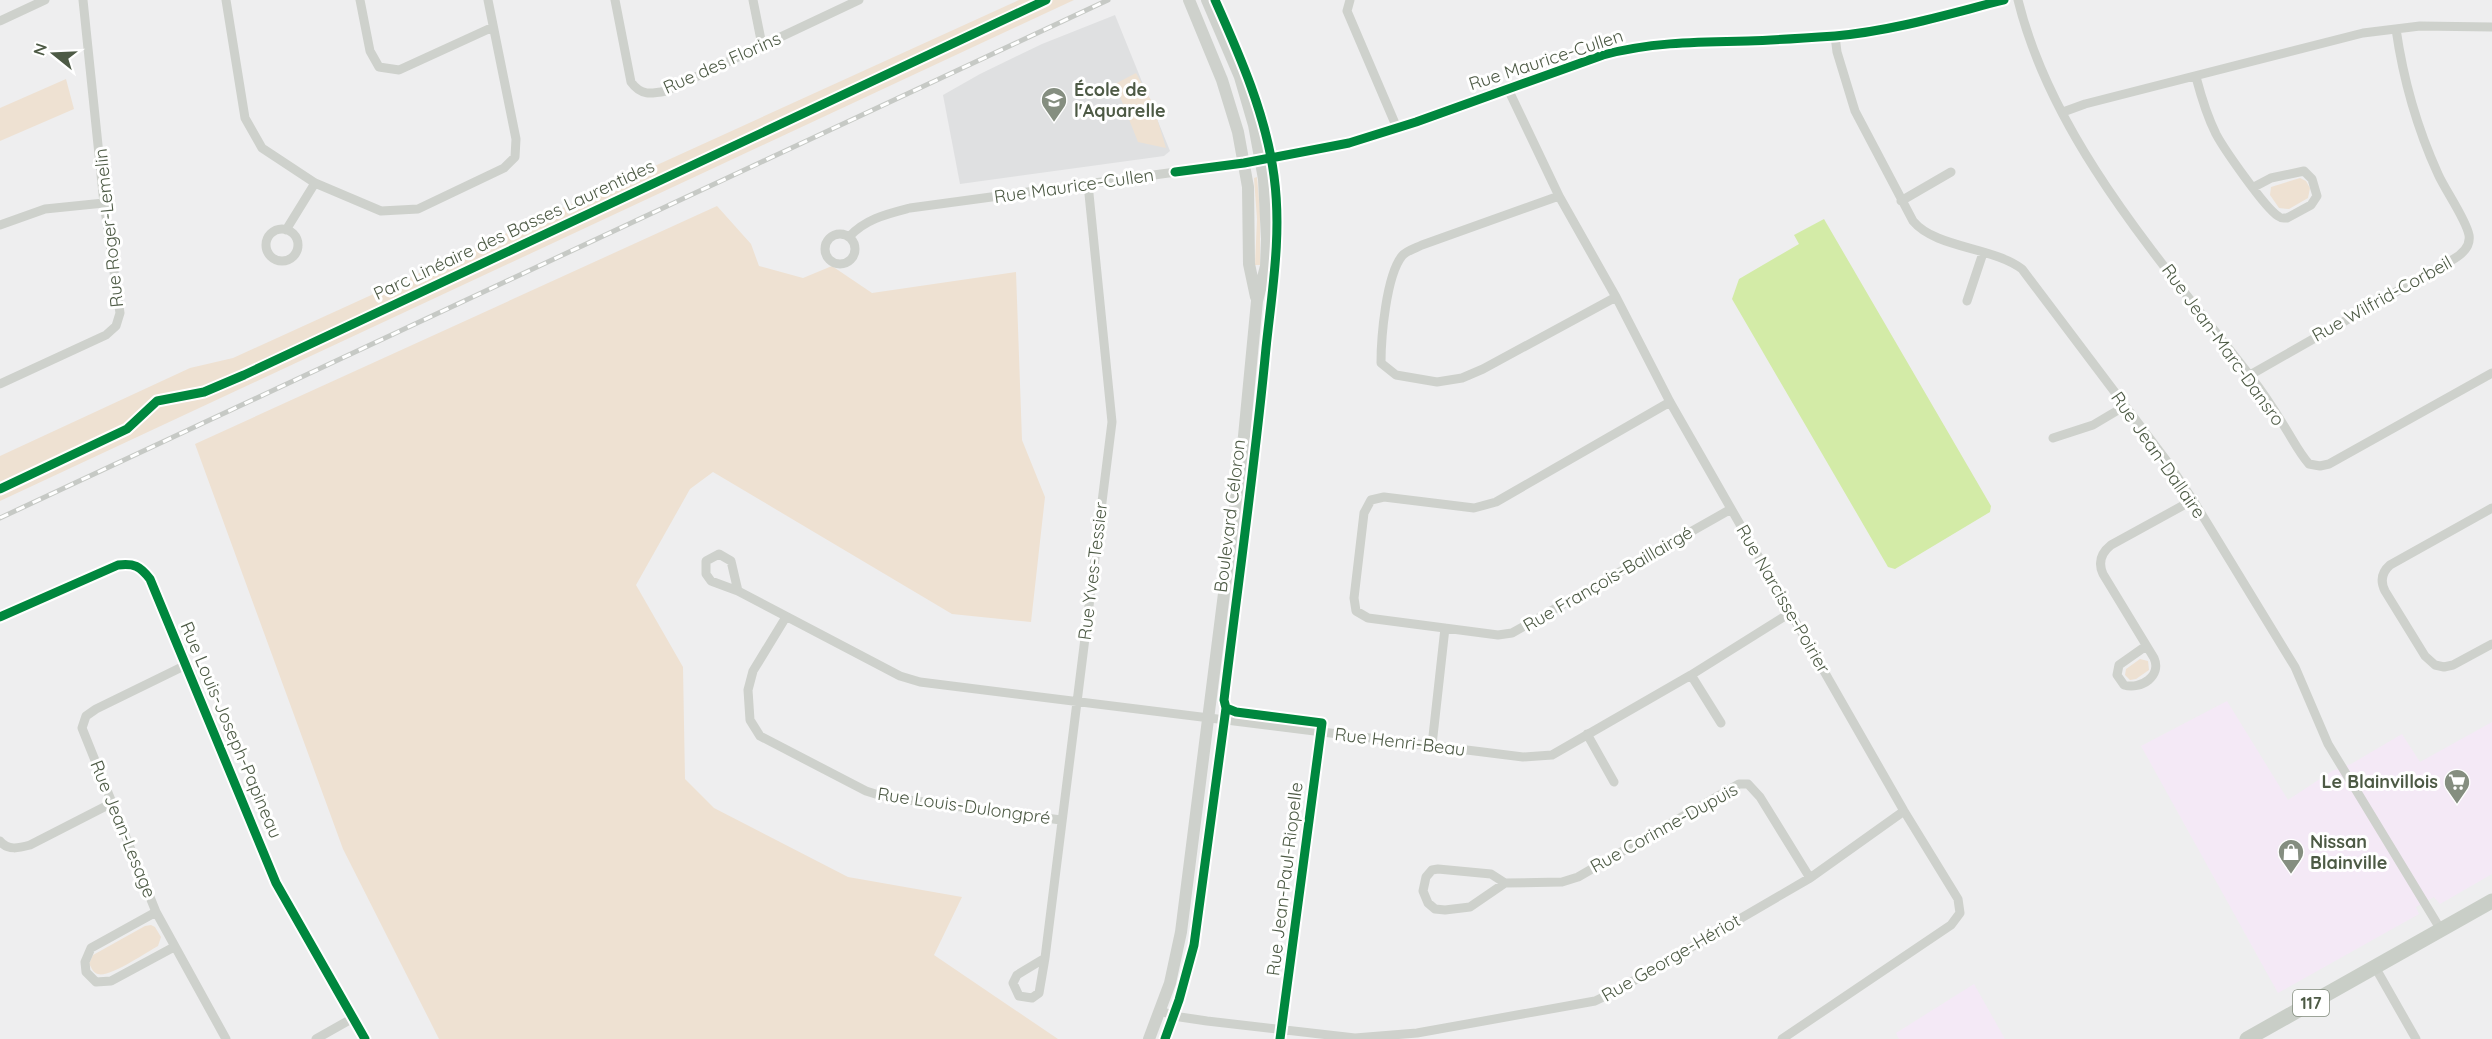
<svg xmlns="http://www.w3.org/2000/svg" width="2492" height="1039" font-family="Quicksand,sans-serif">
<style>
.commercial{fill:#f4e9f6}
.education{fill:#dfe0e1}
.green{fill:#eee1d2}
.water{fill:#d3eba7}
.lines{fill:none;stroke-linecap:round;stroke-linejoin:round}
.minor{stroke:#ced1cc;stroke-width:9}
.tertiary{stroke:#ced1cc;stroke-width:12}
.primary{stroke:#c9cec7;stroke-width:15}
.rail-casing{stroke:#c6c9c5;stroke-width:5}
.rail{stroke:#fff;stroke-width:3;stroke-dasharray:9;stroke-linecap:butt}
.cycleway-casing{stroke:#fff;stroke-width:13}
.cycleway{stroke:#00873e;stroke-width:9}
.labels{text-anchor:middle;stroke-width:6;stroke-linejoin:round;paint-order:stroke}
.shield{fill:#fff;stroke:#828c7d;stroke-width:1.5}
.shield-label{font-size:16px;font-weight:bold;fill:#4d5a45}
.street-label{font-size:18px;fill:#4d5a45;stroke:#fff}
.poi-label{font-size:18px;font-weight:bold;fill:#4d5a45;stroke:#fff;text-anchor:start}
</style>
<rect width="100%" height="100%" fill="#eeeeef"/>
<path class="commercial" d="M 2227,701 L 2288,800 L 2332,771 L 2351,764 L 2402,734 L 2420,762 L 2492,722 L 2492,874 L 2440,904 L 2434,897 L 2416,907 L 2419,914 L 2278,993 L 2141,746 Z
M 1974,984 L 2005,1039 L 1899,1039 L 1896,1033 Z"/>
<path class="education" d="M 1115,15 L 1170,151 L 1164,156 L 960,184 L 943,95 L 980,74 L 1042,44 Z"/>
<path class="green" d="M 1019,0 L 1074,0 L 0,501 L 0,456 L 190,368 L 233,358 Z
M 1136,73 L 1152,102 L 1166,148 L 1138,142 L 1115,84 Z
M 66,79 L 74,109 L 0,141 L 0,108 Z
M 1257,177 L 1260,211 L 1260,265 L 1255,265 L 1257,219 L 1254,178 Z
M 2300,178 L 2306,181 L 2310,188 L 2308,198 L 2289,209 L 2279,208 L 2270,195 L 2271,187 Z
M 717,206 L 751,244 L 759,266 L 803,278 L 832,266 L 872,293 L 1016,272 L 1022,440 L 1045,497 L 1031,622 L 952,614 L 713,472 L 690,489 L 636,585 L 683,667 L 685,779 L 714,808 L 848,877 L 962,897 L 934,955 L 1058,1039 L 439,1039 L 343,849 L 195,444 Z
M 2140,659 L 2148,661 L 2149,670 L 2136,679 L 2130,680 L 2125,675 L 2126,669 Z
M 151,925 L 155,927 L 161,937 L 158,946 C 147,952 109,978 98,974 C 93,973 92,968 89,964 L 93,955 L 145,926 Z"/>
<path class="water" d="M 1824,219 L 1991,506 L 1990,512 L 1895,569 L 1888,567 L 1732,299 L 1739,279 L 1799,244 L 1794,235 Z"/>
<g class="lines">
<path class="minor" d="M 226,0 L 245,118 L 262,148 L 315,183 L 381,211 L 418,209 L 504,168 L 515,157 L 516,139 L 488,0
M 360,0 L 370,51 L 379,67 L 399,70 L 493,27
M 615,0 L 631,82 C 641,96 651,94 666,91 L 859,0
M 753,0 L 762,45
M 1350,0 L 1347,11 L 1397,128
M 2018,0 C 2053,142 2164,264 2251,377 C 2265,395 2277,414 2289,434 C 2295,444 2301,455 2309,464 L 2320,466 L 2329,464 L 2492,373
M 0,21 L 45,0
M 1835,36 L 1837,52 L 1855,111 L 1913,221 C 1935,248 1993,247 2022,269 L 2166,460 L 2193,500 L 2295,667 L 2328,744 L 2441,930
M 2196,77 C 2201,96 2207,116 2216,134 C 2224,149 2265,208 2278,216 C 2282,219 2282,218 2287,218 L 2311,205 L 2317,196 L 2312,179 L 2304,171 L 2271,178 L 2254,187
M 1508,89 L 1559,196 L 1616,297 L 1670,402 L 1904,811 L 1958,899 L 1960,913 L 1951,925 L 1782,1039
M 2063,112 L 2085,104 L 2363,33 L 2420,26 L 2492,27
M 1559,196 L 1422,245 C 1416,248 1406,251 1402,256 C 1386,276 1381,338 1381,363 L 1396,375 L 1437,382 L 1462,378 L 1483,369 L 1616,297
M 1901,201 L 1951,172
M 0,225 L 45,209 L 104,203
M266 245a16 16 0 1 1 32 0a16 16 0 1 1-32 0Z
M 286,230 L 315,183
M825 249a15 15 0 1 1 30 0a15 15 0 1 1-30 0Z
M 849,237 C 865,219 887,214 910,208 L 1235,164 L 1333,147 L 1397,128 L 1603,55 L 1643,46 L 1776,40 L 1869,32 L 1931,19 L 2004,0
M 1967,301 L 1983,253
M 2250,375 L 2452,260 C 2461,255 2471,247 2469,235 C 2466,219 2445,190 2438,174 C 2417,128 2403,78 2396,29
M 0,384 L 106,335 L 116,326 L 120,313 L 104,203 L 83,0
M 1670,402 L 1496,502 L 1474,508 L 1384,497 L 1371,500 L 1364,513 L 1354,598 L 1356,611 L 1368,618 L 1498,635 L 1512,633 L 1731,509
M 2053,438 L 2093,425 L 2125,406
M 2492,508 L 2390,565 C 2382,572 2380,581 2385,591 L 2425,656 L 2435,665 L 2444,667 L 2453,665 L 2492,644
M 719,554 L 731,561 L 738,591 L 711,581 L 706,574 L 706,561 Z
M 738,591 L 900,676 L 920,682 L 1523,757 L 1552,755 L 1691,675 L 1790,613
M 0,617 L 118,565 C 134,563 140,566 150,579 L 276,883 L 365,1039
M 786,617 L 753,671 L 748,690 L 750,720 L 760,736 L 866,791 L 885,797 L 1061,820
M 2146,646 L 2119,665 L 2117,675 L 2124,685 C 2141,690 2162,676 2154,658 L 2103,574 C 2098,563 2101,553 2111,545 L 2193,500
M 186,665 L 96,709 L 86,716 L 82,728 L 156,912 L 226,1039
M 1691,675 L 1721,723
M 1587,734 L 1614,782
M 1432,745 L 1445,628
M 0,841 C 8,851 19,848 30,845 L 112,803
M 1505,883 L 1491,874 L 1438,869 L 1432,870 L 1426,877 L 1423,891 L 1428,903 L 1435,909 L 1445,910 L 1470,907 L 1505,883 L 1562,882 L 1578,877 L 1739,784 L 1748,784 L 1760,797 L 1810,878
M 156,912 L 91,948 L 85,962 L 86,972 L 96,982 L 111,981 L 174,947
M 1045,958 L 1112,422 L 1088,184
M 1045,958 L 1039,993 L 1032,998 L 1019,996 L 1013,983 L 1017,975 Z
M 2375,967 L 2416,1039
M 1160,1011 L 1180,1017 L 1207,1021 L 1355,1038 L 1417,1033 L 1595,1001 L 1616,991 L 1810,878 L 1904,811
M 316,1039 L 353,1018
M 1280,1039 L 1320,732"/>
<path class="tertiary" d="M 1189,0 L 1222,80 L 1238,132 L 1248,187 L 1249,264 L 1256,297
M 1149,1039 L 1170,983 L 1181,932 L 1244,436 L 1257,301 L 1266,266 L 1267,239 L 1264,179 L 1254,125 L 1240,77 L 1207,0"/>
<path class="primary" d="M 2247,1039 L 2492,901"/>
<g class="rail-casing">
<path id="rail" d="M 0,518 L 1108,0"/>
</g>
<use href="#rail" class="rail"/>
<g class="cycleway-casing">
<path id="cycleway" d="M 1175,172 L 1244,163 L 1349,143 L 1416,122 L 1603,55 C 1651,42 1698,42 1748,41 C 1777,40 1806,38 1835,36 C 1893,31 1948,14 2004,0
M 0,489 L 127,429 L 157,401 L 204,392 L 244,375 L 1046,0
M 0,617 L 118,565 C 134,563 140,566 150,579 L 276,883 L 365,1039
M 1226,708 L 1236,712 L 1322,723 L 1280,1039
M 1165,1039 L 1179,1000 L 1194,945 L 1226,708 L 1224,700 C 1238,583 1255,465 1266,348 C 1272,291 1282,234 1274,176 C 1266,115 1240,56 1215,0"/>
</g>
<use href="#cycleway" class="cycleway"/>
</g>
<defs>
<g id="school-pin" transform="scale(1.35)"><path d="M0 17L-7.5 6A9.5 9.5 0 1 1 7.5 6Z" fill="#858e80" stroke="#fff"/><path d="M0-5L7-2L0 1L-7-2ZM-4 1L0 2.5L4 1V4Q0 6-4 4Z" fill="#fff"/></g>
<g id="supermarket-pin" transform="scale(1.35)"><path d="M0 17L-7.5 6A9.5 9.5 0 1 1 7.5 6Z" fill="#858e80" stroke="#fff"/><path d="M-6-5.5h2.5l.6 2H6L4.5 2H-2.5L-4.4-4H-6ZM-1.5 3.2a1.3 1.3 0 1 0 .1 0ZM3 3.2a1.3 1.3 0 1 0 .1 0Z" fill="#fff"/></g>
<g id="shop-pin" transform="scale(1.35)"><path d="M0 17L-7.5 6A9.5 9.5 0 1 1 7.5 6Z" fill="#858e80" stroke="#fff"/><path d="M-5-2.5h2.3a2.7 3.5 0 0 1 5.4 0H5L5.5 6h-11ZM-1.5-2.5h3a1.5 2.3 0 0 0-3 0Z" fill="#fff"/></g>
</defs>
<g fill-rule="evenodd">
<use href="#school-pin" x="1054" y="100"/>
<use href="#supermarket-pin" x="2457" y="782"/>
<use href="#shop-pin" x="2291" y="852"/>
</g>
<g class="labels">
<rect class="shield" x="2293" y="990" width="36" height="26" rx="4.5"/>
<g class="shield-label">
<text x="2311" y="1009">117</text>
</g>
<g class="street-label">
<text transform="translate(1546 60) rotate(-18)" y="6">Rue Maurice-Cullen</text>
<text transform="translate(722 63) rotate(-24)" y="6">Rue des Florins</text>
<text transform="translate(1074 186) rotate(-8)" y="6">Rue Maurice-Cullen</text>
<text transform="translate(109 228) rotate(-96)" y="6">Rue Roger-Lemelin</text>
<text transform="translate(514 230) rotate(-25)" y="6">Parc Linéaire des Basses Laurentides</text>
<text transform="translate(2382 299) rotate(-29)" y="6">Rue Wilfrid-Corbeil</text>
<text transform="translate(2223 345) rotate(54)" y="6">Rue Jean-Marc-Dansro</text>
<text transform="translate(2158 455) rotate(55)" y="6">Rue Jean-Dallaire</text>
<text transform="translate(1230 516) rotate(-83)" y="6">Boulevard Céloron</text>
<text transform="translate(1093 571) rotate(-83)" y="6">Rue Yves-Tessier</text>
<text transform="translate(1608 579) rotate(-30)" y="6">Rue François-Baillairgé</text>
<text transform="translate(1783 599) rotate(60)" y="6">Rue Narcisse-Poirier</text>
<text transform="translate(231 730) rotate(67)" y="6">Rue Louis-Joseph-Papineau</text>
<text transform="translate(1400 742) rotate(7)" y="6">Rue Henri-Beau</text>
<text transform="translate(964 806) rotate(8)" y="6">Rue Louis-Dulongpré</text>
<text transform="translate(1664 828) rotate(-29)" y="6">Rue Corinne-Dupuis</text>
<text transform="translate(123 829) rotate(68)" y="6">Rue Jean-Lesage</text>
<text transform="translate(1285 879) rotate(-83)" y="6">Rue Jean-Paul-Riopelle</text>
<text transform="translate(1671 958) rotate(-30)" y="6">Rue George-Hériot</text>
</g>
<g class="poi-label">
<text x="1074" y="96">École de<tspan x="1074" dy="21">l'Aquarelle</tspan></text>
<text x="2438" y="788" text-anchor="end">Le Blainvillois</text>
<text x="2310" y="848">Nissan<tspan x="2310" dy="21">Blainville</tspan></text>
</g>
</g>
<g transform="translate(54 54) rotate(288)" stroke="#ffffff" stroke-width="4.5" paint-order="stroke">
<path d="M0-4.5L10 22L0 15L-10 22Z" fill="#4d5a45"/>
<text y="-9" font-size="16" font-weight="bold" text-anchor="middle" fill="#4d5a45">N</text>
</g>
</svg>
